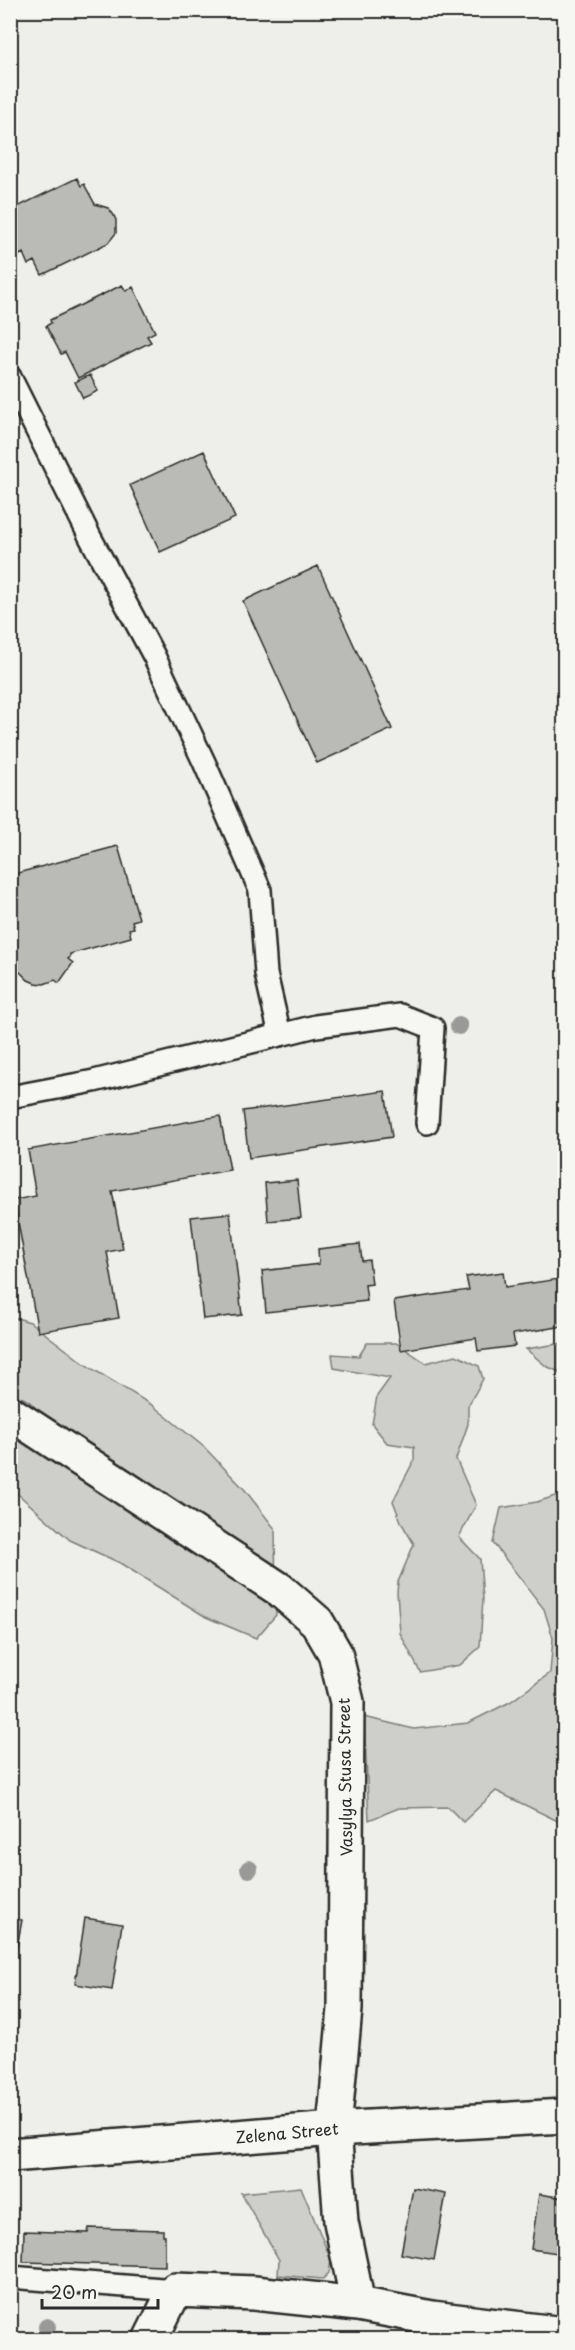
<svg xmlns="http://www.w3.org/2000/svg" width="575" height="2350" font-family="'Playpen Sans',sans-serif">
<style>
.green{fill:#cececa;stroke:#7c7c7a;stroke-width:1.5}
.building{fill:#babab7;stroke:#2b2b2b;stroke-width:1.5}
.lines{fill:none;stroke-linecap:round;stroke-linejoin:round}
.lane-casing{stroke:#2b2b2b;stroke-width:26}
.street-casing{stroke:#2b2b2b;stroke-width:38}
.highway-casing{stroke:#2b2b2b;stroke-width:38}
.lane{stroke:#f6f6f2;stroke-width:21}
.street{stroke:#f6f6f2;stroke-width:33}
.highway{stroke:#f6f6f2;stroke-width:33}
.tree{fill:#999997}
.labels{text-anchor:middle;stroke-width:4.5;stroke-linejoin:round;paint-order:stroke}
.street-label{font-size:16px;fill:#2b2b2b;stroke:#f6f6f2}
</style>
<rect width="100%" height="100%" fill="#eeeeea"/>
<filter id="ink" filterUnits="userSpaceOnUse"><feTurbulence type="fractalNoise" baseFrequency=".0167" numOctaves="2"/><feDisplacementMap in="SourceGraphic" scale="12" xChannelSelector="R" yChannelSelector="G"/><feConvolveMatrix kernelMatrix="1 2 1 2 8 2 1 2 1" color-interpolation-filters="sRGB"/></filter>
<g filter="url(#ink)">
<path class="green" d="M 10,1316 L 30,1322 L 86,1365 L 152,1405 L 204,1447 L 245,1490 L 275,1529 L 276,1615 L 256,1638 L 206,1617 L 120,1563 L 70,1540 L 11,1488 L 11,1452 L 16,1440 L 41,1421 C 34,1404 30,1397 11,1396 Z
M 367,1343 L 396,1343 L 426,1363 L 456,1355 L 479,1366 L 483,1379 L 468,1406 L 468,1424 L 456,1459 L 476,1505 L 459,1537 L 480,1559 L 483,1599 L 480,1647 L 460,1665 L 420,1672 L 400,1633 L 397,1592 L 398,1582 L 414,1544 L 402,1524 L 393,1501 L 414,1460 L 414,1447 L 387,1443 L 372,1424 L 377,1396 L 390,1378 L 334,1368 L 332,1354 L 359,1356 Z
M 564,1343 L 564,1374 L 546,1366 L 526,1349 Z
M 564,1493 L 564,1824 L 496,1791 L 463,1822 L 448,1807 L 399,1808 L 369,1820 L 364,1717 L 414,1729 L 468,1723 L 510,1702 L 550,1673 L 553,1638 L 544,1609 L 493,1543 L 501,1508 L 537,1502 Z
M 301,2187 L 331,2260 L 329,2273 L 323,2279 L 278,2275 L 279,2260 L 241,2193 Z"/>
<path class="building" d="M 77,178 L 81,186 L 84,184 L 95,204 L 108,208 L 113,214 L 116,220 L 116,233 L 108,243 L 42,275 L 35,261 L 28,265 L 23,253 L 16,257 L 10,245 L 10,221 L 15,219 L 11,210 Z
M 122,285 L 126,291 L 133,287 L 155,332 L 147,336 L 151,342 L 78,378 L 65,352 L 61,354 L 46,326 L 51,323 L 50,320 Z
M 90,375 L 98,391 L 83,398 L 75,382 Z
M 204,451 L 235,518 L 160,552 L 130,485 Z
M 318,566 L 392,729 L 317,763 L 243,601 Z
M 118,846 L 139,919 L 132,921 L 134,928 L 129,929 L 131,937 L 70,954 L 70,957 L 68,959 L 73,963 L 59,983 L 55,980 L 44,984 L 35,983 L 28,980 L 20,972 L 10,974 L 10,875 Z
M 385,1091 L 392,1137 L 249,1158 L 243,1111 Z
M 220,1116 L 230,1170 L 112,1191 L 123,1249 L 107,1252 L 119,1318 L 38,1332 L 14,1200 L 36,1196 L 28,1150 Z
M 297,1180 L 301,1218 L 268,1221 L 265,1183 Z
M 230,1213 L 242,1315 L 203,1319 L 191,1217 Z
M 360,1244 L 362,1261 L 369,1260 L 372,1284 L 365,1285 L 367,1301 L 266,1312 L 262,1271 L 319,1264 L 318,1249 Z
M 503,1272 L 505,1287 L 559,1279 L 564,1326 L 513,1334 L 515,1346 L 478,1351 L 476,1338 L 401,1350 L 394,1301 L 469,1290 L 466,1277 Z
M 10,1918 L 22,1920 L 10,1985 Z
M 85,1918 L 122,1924 L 112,1990 L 75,1984 Z
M 413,2188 L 446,2194 L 434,2260 L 401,2254 Z
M 539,2194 L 564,2198 L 557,2253 L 531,2249 Z
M 89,2228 L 163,2230 L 163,2235 L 165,2235 L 165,2266 L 23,2262 L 24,2231 L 88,2233 Z"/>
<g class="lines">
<g class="lane-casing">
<path id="lane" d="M 10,377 L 90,537 L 154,656 L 204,762 L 260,890 L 266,974 L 280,1035
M 10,1097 L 94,1081 L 316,1026 L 400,1015 L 433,1028 L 427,1123
M 10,2277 L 175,2290"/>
</g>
<g class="street-casing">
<path id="street" d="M 10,1413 L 279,1589 L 317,1622 L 335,1653 L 347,1702 L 345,2009 L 334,2129 L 341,2222 L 358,2304 L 432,2318 L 564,2334
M 150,2340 L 175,2290 L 254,2293 L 358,2304"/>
</g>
<g class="highway-casing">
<path id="highway" d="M 10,2155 L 334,2129 L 564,2116"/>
</g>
<use href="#lane" class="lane"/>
<use href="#street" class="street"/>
<use href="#highway" class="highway"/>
</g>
<g class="tree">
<circle cx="459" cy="1026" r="9"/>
<circle cx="249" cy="1869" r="9"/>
<circle cx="47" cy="2327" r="9"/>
</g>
</g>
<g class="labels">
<g class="street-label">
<text transform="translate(345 1777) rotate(-91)" y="6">Vasylya Stusa Street</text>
<text transform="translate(287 2133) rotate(-5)" y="6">Zelena Street</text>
</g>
</g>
<rect width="575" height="2350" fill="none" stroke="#f6f6f2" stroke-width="36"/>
<rect x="18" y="18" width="539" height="2314" fill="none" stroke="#2b2b2b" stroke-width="2" filter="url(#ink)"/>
<path d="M42 2299v9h116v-9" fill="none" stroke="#2b2b2b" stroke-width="3"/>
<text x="51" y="2299" font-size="18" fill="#2b2b2b" stroke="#f6f6f2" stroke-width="4.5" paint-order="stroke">20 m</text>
</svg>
